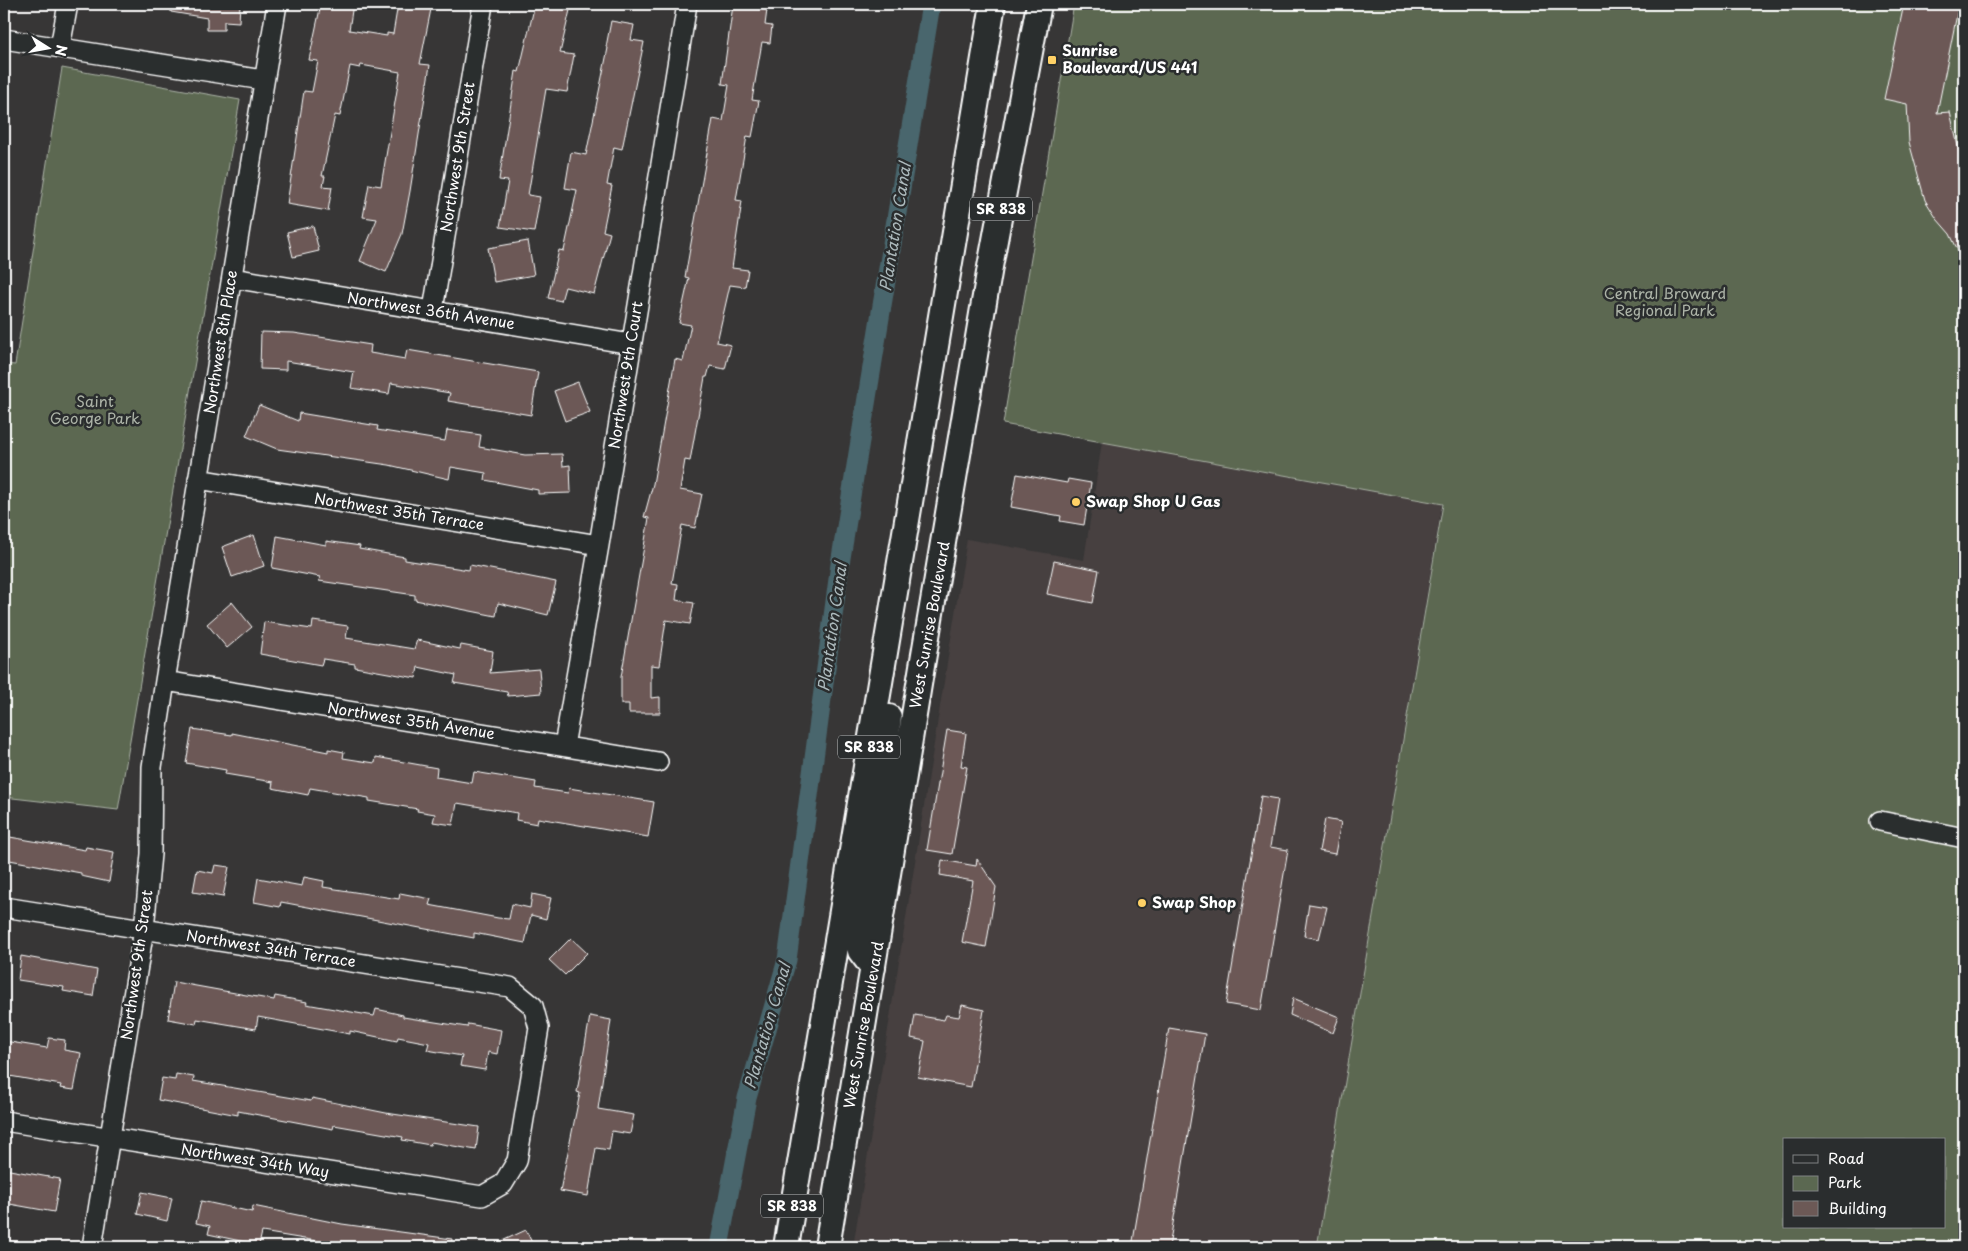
<svg xmlns="http://www.w3.org/2000/svg" width="1968" height="1251" font-family="'Playpen Sans',sans-serif">
<style>
.built{fill:#474040}
.green{fill:#5b6851;stroke:#adb4a8;fill-rule:evenodd}
.lines{fill:none;stroke-linecap:round;stroke-linejoin:round}
.canal{stroke:#49666d;stroke-width:19}
.building{fill:#6c5956;stroke:#fff}
.minor-casing{stroke:#fff;stroke-width:22}
.major-casing{stroke:#fff;stroke-width:28}
.minor{stroke:#2a2d2e;stroke-width:19}
.major{stroke:#2a2d2e;stroke-width:24}
.poi-dot{fill:#ffd166;stroke:#2a2d2e;stroke-width:2}
.labels{text-anchor:middle;stroke-width:5;stroke-linejoin:round;paint-order:stroke}
.shield{fill:#2a2d2e;stroke:#bfc0c0;stroke-width:1}
.shield-label{font-size:14px;font-weight:bold;fill:#fff}
.poi-label{font-size:15px;font-weight:bold;fill:#fff;stroke:#2a2d2e;text-anchor:start}
.street-label{font-size:15px;fill:#fff;stroke:#2a2d2e}
.park-label{font-size:15px;fill:#adb4a8;stroke:#2a2d2e}
.water-label{font-size:16px;font-style:italic;fill:#adbabd;stroke:#2a2d2e}
</style>
<rect width="100%" height="100%" fill="#373636"/>
<filter id="ink" filterUnits="userSpaceOnUse"><feTurbulence type="fractalNoise" baseFrequency=".02" numOctaves="2"/><feDisplacementMap in="SourceGraphic" scale="10" xChannelSelector="R" yChannelSelector="G"/><feConvolveMatrix kernelMatrix="1 2 1 2 8 2 1 2 1" color-interpolation-filters="sRGB"/></filter>
<g filter="url(#ink)">
<path class="built" d="M 1102,442 L 1442,504 L 1317,1247 L 853,1247 L 967,539 L 1084,560 Z"/>
<path class="green" d="M 1074,4 L 1964,4 L 1964,1247 L 1317,1247 L 1443,504 L 1003,424 ZM 1784,1140 L 1944,1140 L 1944,1227 L 1784,1227 Z
M 62,68 L 240,100 L 118,810 L 4,797 L 4,364 L 15,365 Z"/>
<g class="lines">
<path class="canal" d="M 719,1247 L 747,1098 L 787,960 L 840,564 L 931,4"/>
</g>
<path class="building" d="M 171,4 L 240,4 L 239,22 L 224,21 L 224,30 L 207,30 L 207,18 L 171,12 Z
M 321,4 L 353,4 L 349,30 L 387,36 L 387,33 L 393,34 L 398,4 L 432,4 L 420,64 L 430,65 L 410,191 L 402,234 L 386,272 L 360,261 L 377,219 L 363,217 L 369,184 L 381,186 L 400,72 L 361,65 L 360,68 L 350,66 L 340,116 L 335,115 L 322,176 L 325,176 L 323,186 L 332,187 L 328,211 L 287,204 L 304,91 L 312,92 L 318,61 L 309,60 Z
M 535,4 L 570,10 L 560,53 L 574,55 L 567,92 L 546,89 L 528,195 L 540,197 L 534,232 L 500,227 L 508,181 L 499,180 L 516,71 L 519,72 Z
M 1904,4 L 1959,4 L 1937,113 L 1950,112 L 1964,172 L 1964,263 L 1950,234 L 1937,219 L 1925,200 L 1909,142 L 1907,104 L 1884,99 Z
M 733,5 L 767,10 L 765,25 L 772,26 L 770,43 L 762,42 L 752,100 L 759,101 L 752,137 L 747,136 L 736,200 L 742,201 L 732,268 L 748,270 L 745,287 L 730,285 L 717,342 L 731,345 L 725,369 L 710,366 L 707,377 L 705,377 L 690,461 L 685,460 L 680,490 L 702,494 L 695,528 L 682,525 L 672,583 L 678,584 L 676,600 L 694,603 L 690,624 L 666,620 L 659,666 L 651,665 L 651,698 L 660,697 L 660,713 L 629,713 L 629,704 L 621,704 L 621,677 L 649,518 L 644,517 L 653,484 L 675,359 L 683,361 L 691,325 L 679,323 L 689,278 L 685,277 L 713,119 L 723,121 L 729,85 L 722,84 Z
M 611,21 L 634,25 L 631,40 L 644,42 L 622,149 L 614,147 L 607,185 L 612,186 L 603,231 L 610,233 L 594,294 L 565,287 L 561,301 L 548,298 L 559,250 L 564,251 L 577,190 L 565,188 L 571,152 L 586,155 L 608,48 L 606,47 Z
M 313,226 L 319,251 L 293,257 L 287,232 Z
M 528,241 L 534,275 L 494,282 L 488,248 Z
M 261,332 L 294,333 L 371,345 L 370,353 L 405,359 L 407,350 L 538,372 L 531,415 L 448,401 L 450,393 L 391,383 L 389,394 L 351,388 L 354,372 L 286,361 L 286,370 L 260,369 Z
M 578,382 L 590,412 L 565,421 L 554,391 Z
M 259,405 L 298,421 L 299,413 L 378,426 L 377,430 L 445,441 L 447,430 L 481,435 L 479,447 L 525,455 L 562,454 L 563,466 L 570,465 L 571,493 L 538,494 L 538,490 L 485,480 L 486,473 L 451,467 L 449,479 L 389,465 L 277,449 L 246,436 Z
M 1017,474 L 1067,483 L 1068,479 L 1091,483 L 1084,525 L 1060,521 L 1061,516 L 1011,507 Z
M 254,535 L 264,566 L 232,577 L 222,547 Z
M 277,536 L 326,545 L 326,541 L 360,546 L 359,549 L 405,557 L 405,560 L 469,570 L 470,565 L 556,582 L 548,615 L 498,603 L 496,616 L 415,600 L 415,595 L 319,581 L 320,577 L 272,568 Z
M 1054,561 L 1099,570 L 1093,603 L 1047,594 Z
M 232,602 L 252,627 L 227,648 L 207,624 Z
M 313,621 L 348,626 L 346,638 L 414,649 L 417,640 L 460,649 L 461,645 L 493,651 L 490,673 L 539,669 L 541,693 L 508,696 L 507,692 L 454,683 L 456,675 L 418,667 L 416,678 L 355,667 L 355,664 L 323,659 L 321,665 L 260,654 L 264,622 L 312,629 Z
M 192,729 L 232,735 L 232,733 L 328,752 L 328,749 L 344,752 L 343,758 L 375,763 L 376,757 L 437,768 L 436,777 L 472,783 L 474,772 L 536,782 L 535,788 L 568,793 L 569,788 L 654,802 L 648,837 L 538,818 L 537,824 L 516,820 L 517,813 L 457,803 L 453,825 L 433,822 L 435,814 L 417,811 L 418,809 L 369,801 L 369,798 L 310,788 L 308,795 L 272,788 L 273,782 L 225,774 L 226,770 L 186,763 Z
M 947,730 L 966,733 L 961,766 L 967,767 L 952,854 L 927,850 Z
M 1261,796 L 1278,799 L 1270,847 L 1288,850 L 1261,1010 L 1226,1004 Z
M 1325,819 L 1341,822 L 1335,854 L 1319,851 Z
M 4,836 L 85,850 L 86,847 L 114,852 L 109,882 L 81,876 L 81,873 L 4,859 Z
M 977,859 L 996,887 L 986,947 L 962,942 L 973,881 L 940,875 L 942,860 L 976,866 Z
M 215,865 L 229,867 L 223,897 L 193,892 L 197,870 L 213,873 Z
M 304,877 L 324,881 L 323,887 L 399,899 L 400,893 L 431,899 L 429,905 L 498,918 L 509,919 L 512,904 L 530,908 L 532,894 L 551,898 L 546,919 L 531,915 L 525,943 L 474,933 L 474,938 L 281,902 L 280,907 L 254,902 L 258,878 L 302,886 Z
M 1309,904 L 1327,907 L 1319,939 L 1304,936 Z
M 571,938 L 587,953 L 565,975 L 549,960 Z
M 21,956 L 97,970 L 93,996 L 63,991 L 64,987 L 18,980 Z
M 174,982 L 274,1000 L 275,996 L 307,1002 L 306,1004 L 374,1016 L 376,1009 L 403,1015 L 403,1017 L 467,1027 L 468,1024 L 501,1030 L 497,1054 L 488,1052 L 485,1070 L 460,1066 L 462,1056 L 427,1050 L 429,1043 L 398,1037 L 397,1041 L 350,1031 L 350,1034 L 258,1017 L 256,1029 L 197,1019 L 196,1024 L 168,1019 Z
M 1293,998 L 1339,1017 L 1333,1033 L 1290,1015 Z
M 962,1005 L 984,1010 L 971,1087 L 918,1077 L 925,1041 L 911,1038 L 915,1015 L 944,1020 L 946,1015 L 959,1017 Z
M 590,1016 L 611,1020 L 598,1109 L 634,1115 L 630,1134 L 612,1131 L 609,1150 L 596,1148 L 588,1196 L 560,1191 L 580,1093 L 577,1092 Z
M 1169,1028 L 1205,1034 L 1169,1247 L 1132,1247 Z
M 49,1038 L 65,1040 L 64,1050 L 81,1053 L 74,1090 L 60,1088 L 61,1085 L 4,1075 L 4,1041 L 47,1048 Z
M 176,1074 L 194,1077 L 193,1081 L 311,1101 L 312,1098 L 386,1113 L 479,1127 L 476,1150 L 431,1142 L 430,1145 L 402,1140 L 403,1137 L 334,1125 L 333,1129 L 238,1111 L 238,1115 L 158,1100 L 162,1078 L 175,1080 Z
M 4,1169 L 60,1179 L 54,1212 L 4,1203 Z
M 142,1192 L 172,1198 L 167,1221 L 137,1214 Z
M 201,1201 L 252,1212 L 253,1206 L 342,1224 L 452,1239 L 451,1247 L 353,1247 L 262,1232 L 259,1245 L 208,1234 L 210,1226 L 196,1223 Z
M 526,1230 L 534,1247 L 489,1247 Z"/>
<g class="lines">
<g class="minor-casing">
<path id="minor" d="M 4,39 L 263,80
M 60,47 L 68,4
M 232,278 L 631,344
M 433,310 L 483,4
M 198,479 L 599,545
M 165,681 L 658,762
M 564,746 L 599,545 L 687,4
M 1880,821 L 1964,838
M 4,907 L 510,987 L 533,1006 L 539,1028 L 517,1161 L 503,1184 L 482,1196 L 4,1121
M 92,1247 L 144,929 L 151,854 L 152,767 L 165,681 L 277,4"/>
</g>
<g class="major-casing">
<path id="major" d="M 873,968 L 860,951 L 858,940 L 889,717
M 786,1247 L 993,4
M 827,1247 L 923,660 L 990,267 L 1039,4"/>
</g>
<use href="#minor" class="minor"/>
<use href="#major" class="major"/>
</g>
</g>
<g class="poi-dot">
<rect x="1047" y="55" width="10" height="10" rx="2.5"/>
<circle cx="1076" cy="502" r="5"/>
<circle cx="1142" cy="903" r="5"/>
</g>
<g class="labels">
<g class="shield">
<rect x="970" y="197.5" width="62" height="23" rx="4"/>
<rect x="838" y="735.5" width="62" height="23" rx="4"/>
<rect x="761" y="1194.5" width="62" height="23" rx="4"/>
</g>
<g class="shield-label">
<text x="1001" y="214">SR 838</text>
<text x="869" y="752">SR 838</text>
<text x="792" y="1211">SR 838</text>
</g>
<g class="poi-label">
<text x="1062" y="56">Sunrise<tspan x="1062" dy="17">Boulevard/US 441</tspan></text>
<text x="1086" y="507">Swap Shop U Gas</text>
<text x="1152" y="908">Swap Shop</text>
</g>
<g class="street-label">
<text transform="translate(458 157) rotate(-81)" y="5">Northwest 9th Street</text>
<text transform="translate(431 311) rotate(9)" y="5">Northwest 36th Avenue</text>
<text transform="translate(221 342) rotate(-81)" y="5">Northwest 8th Place</text>
<text transform="translate(626 375) rotate(-81)" y="5">Northwest 9th Court</text>
<text transform="translate(399 512) rotate(9)" y="5">Northwest 35th Terrace</text>
<text transform="translate(930 625) rotate(-80)" y="5">West Sunrise Boulevard</text>
<text transform="translate(411 721) rotate(9)" y="5">Northwest 35th Avenue</text>
<text transform="translate(271 949) rotate(9)" y="5">Northwest 34th Terrace</text>
<text transform="translate(137 965) rotate(-82)" y="5">Northwest 9th Street</text>
<text transform="translate(864 1025) rotate(-80)" y="5">West Sunrise Boulevard</text>
<text transform="translate(255 1161) rotate(9)" y="5">Northwest 34th Way</text>
</g>
<g class="park-label">
<text x="1665" y="299">Central Broward<tspan x="1665" dy="17">Regional Park</tspan></text>
<text x="95" y="407">Saint<tspan x="95" dy="17">George Park</tspan></text>
</g>
<g class="water-label">
<text transform="translate(895 227) rotate(-81)" y="6">Plantation Canal</text>
<text transform="translate(832 627) rotate(-82)" y="6">Plantation Canal</text>
<text transform="translate(767 1026) rotate(-74)" y="6">Plantation Canal</text>
</g>
</g>
<rect width="1968" height="1251" fill="none" stroke="#2a2d2e" stroke-width="20"/>
<rect x="10" y="10" width="1948" height="1231" fill="none" stroke="#fff" stroke-width="2" filter="url(#ink)"/>
<rect x="1783" y="1138" width="162" height="90" fill="#2a2d2e" stroke="#7f8182"/>
<rect x="1793" y="1155" width="25" height="8" fill="#2a2d2e" stroke="#7f8182"/>
<text x="1828" y="1164" font-size="15" fill="#ffffff">Road</text>
<rect x="1793" y="1176" width="25" height="15" fill="#5b6851" stroke="#7f8182"/>
<text x="1828" y="1188" font-size="15" fill="#ffffff">Park</text>
<rect x="1793" y="1201" width="25" height="15" fill="#6c5956" stroke="#7f8182"/>
<text x="1828" y="1214" font-size="15" fill="#ffffff">Building</text>
<g transform="translate(48 48) rotate(101)" stroke="#2a2d2e" stroke-width="4" paint-order="stroke">
<path d="M0-4L9 19L0 12L-9 19Z" fill="#ffffff"/>
<text y="-8" font-size="14" font-weight="bold" text-anchor="middle" fill="#ffffff">N</text>
</g>
</svg>
